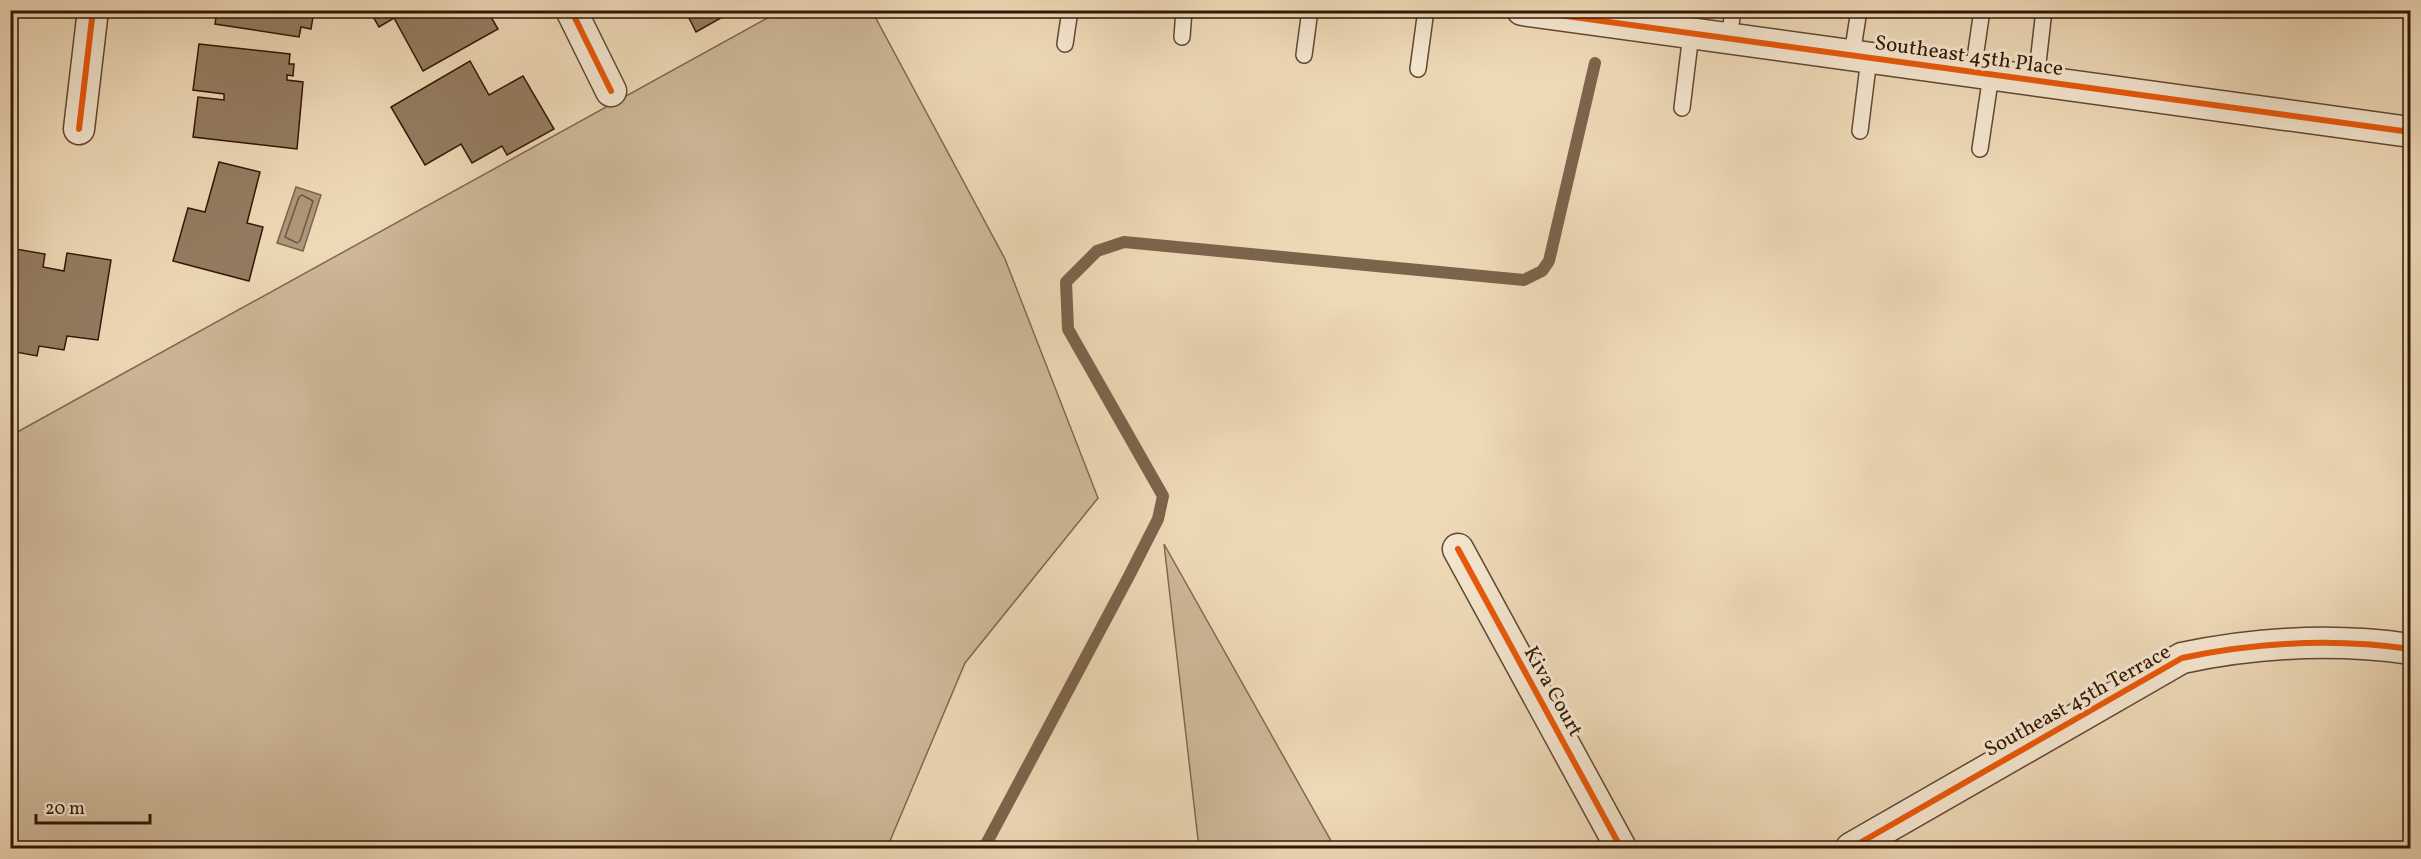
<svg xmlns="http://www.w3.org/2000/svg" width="2421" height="859" font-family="Vollkorn,serif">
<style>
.green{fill:#ceb899;stroke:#80684e;stroke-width:1.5}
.water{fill:#ae977a;stroke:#7c644b;stroke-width:1.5}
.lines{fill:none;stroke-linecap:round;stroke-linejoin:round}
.shore{stroke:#70573f;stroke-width:1.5}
.stream{stroke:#7c644b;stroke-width:12}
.building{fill:#947c61;stroke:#321704;stroke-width:1.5}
.service-casing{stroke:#614831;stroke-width:18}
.minor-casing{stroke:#614831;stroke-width:33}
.service{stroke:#f4e6d0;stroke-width:15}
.minor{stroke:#f4e6d0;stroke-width:30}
.cycleway-casing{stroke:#f4e6d0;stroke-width:10}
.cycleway{stroke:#e8590c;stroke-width:6}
.labels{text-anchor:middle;stroke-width:6;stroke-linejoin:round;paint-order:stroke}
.street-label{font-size:21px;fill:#321704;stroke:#f4e6d0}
</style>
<rect width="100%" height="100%" fill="#eed9b7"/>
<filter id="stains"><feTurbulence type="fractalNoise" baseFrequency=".00333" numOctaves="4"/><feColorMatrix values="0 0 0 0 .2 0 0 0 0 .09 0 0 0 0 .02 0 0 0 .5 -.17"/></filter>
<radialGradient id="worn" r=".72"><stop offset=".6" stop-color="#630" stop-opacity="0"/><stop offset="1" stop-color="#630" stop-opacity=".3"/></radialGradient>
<path class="green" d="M 780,11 L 872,11 L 1005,259 L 1098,498 L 965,663 L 887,848 L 11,848 L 10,436 Z
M 1164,544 L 1335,848 L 1199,848 Z"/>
<path class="water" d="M 296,187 L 321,195 L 303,251 L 277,243 Z"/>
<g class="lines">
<path class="shore" d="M 302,195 L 313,201 L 300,241 L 297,243 L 285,237 L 299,197 Z"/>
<path class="stream" d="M 984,848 L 1129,576 L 1158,519 L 1163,496 L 1068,329 L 1066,282 L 1097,251 L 1124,242 L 1524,280 L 1542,271 L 1549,261 L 1595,63"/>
</g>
<path class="building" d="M 217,10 L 313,10 L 314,11 L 311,29 L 301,27 L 299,37 L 215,24 Z
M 369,10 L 487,10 L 498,29 L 423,71 L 394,18 L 379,27 Z
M 685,10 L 735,10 L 696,32 Z
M 199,44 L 290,54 L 289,64 L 294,64 L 293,76 L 287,75 L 287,80 L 303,82 L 297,149 L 193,137 L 198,97 L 224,100 L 224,94 L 193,90 Z
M 470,61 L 489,95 L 523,76 L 554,129 L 507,155 L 502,146 L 472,163 L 461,144 L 425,165 L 391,107 Z
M 219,162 L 260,172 L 247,223 L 263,227 L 249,281 L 173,261 L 188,208 L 205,212 Z
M 10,248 L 45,254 L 43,267 L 64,271 L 67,253 L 111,260 L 98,340 L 67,336 L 64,350 L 39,346 L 37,356 L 10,351 Z"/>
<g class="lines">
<g class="service-casing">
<path id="service" d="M 1182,37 L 1184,10
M 1729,39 L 1733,10
M 1065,44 L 1070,10
M 1304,55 L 1310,10
M 1852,55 L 1859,10
M 1418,69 L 1426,10
M 1973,72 L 1982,10
M 2036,81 L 2044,10
M 1682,108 L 1691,34
M 1860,131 L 1869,58
M 1980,149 L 1991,75"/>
</g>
<g class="minor-casing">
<path id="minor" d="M 571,10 L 611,91
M 1522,10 L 2410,132
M 79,129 L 93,10
M 1458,549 L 1621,848
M 1851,848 L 2182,658 C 2258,642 2333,638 2410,649"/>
</g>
<use href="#service" class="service"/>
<use href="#minor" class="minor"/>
<g class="cycleway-casing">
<path id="cycleway" d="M 571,10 L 611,91
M 1522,10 L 2410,132
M 79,129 L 93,10
M 1458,549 L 1621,848
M 1851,848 L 2182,658 C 2258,642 2333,638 2410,649"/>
</g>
<use href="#cycleway" class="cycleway"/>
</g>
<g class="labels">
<g class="street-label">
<text transform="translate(1969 55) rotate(8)" y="7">Southeast 45th Place</text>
<text transform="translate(1554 691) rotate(61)" y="7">Kiva Court</text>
<text transform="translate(2077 700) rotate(-29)" y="7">Southeast 45th Terrace</text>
</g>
</g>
<rect width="2421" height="859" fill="none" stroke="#eed9b7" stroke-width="36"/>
<rect x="12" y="12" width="2397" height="835" fill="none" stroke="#321704" stroke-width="3"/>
<rect x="18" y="18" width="2385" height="823" fill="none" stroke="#321704" stroke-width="1.5"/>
<path d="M36 814v9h114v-9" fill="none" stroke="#321704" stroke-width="3"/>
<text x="45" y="814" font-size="18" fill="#321704" stroke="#f4e6d0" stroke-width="4.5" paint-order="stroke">20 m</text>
<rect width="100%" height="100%" filter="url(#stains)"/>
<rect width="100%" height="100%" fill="url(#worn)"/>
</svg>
